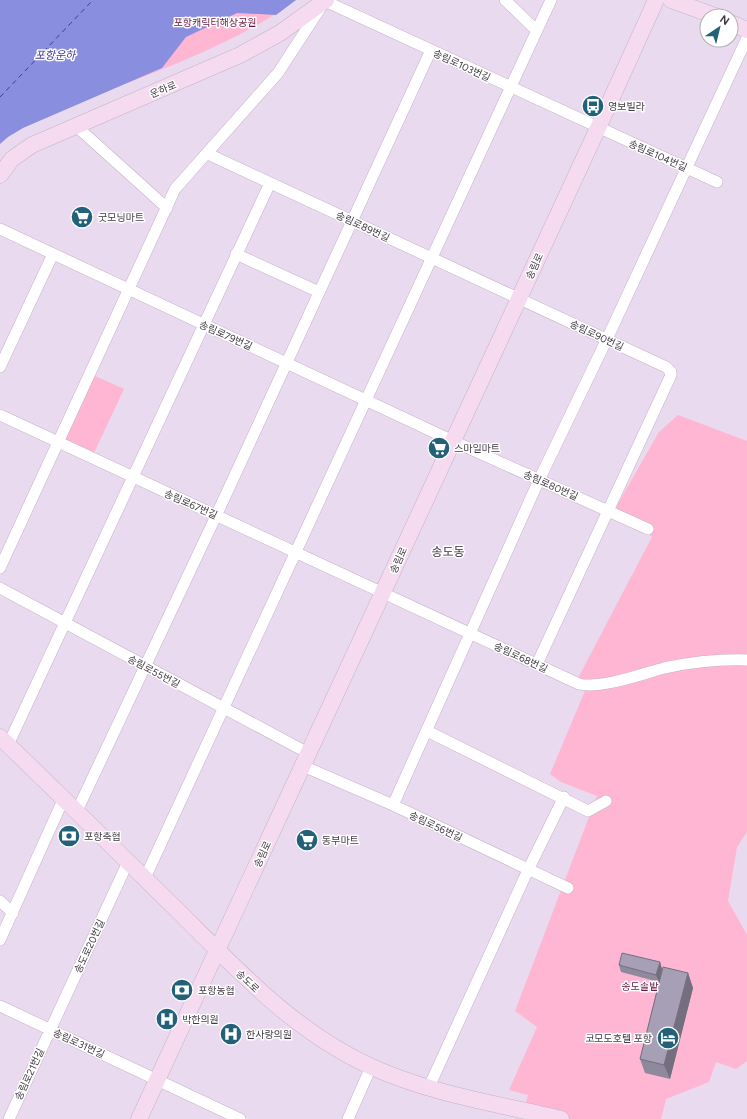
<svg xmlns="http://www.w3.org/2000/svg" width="747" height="1119" font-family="Figtree,'Noto Sans KR',sans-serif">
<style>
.green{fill:#feb6d2}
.water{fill:#8a8edf}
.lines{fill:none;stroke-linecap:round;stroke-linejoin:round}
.ferry{stroke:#413b99;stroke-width:1;stroke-dasharray:5 4;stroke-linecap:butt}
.street-casing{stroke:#c2b3c7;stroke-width:12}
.secondary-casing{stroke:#c2b3c7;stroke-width:17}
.street{stroke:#fff;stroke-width:11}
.secondary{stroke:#f6daf0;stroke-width:16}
.wall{fill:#8f899d}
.shaded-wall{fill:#746f7f}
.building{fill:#a69fb6;stroke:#746f7f}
.labels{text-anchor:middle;stroke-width:3;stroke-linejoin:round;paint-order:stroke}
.park-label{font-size:10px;fill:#66173f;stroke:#fff}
.street-label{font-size:10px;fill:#413a43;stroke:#fff}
.poi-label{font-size:10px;fill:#413a43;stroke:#fff;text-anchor:start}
.water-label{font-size:11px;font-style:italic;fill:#413b99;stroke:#fff}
.quarter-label{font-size:12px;fill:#3a2e3e;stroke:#fff}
</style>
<rect width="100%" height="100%" fill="#eadaef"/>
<path class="green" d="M 296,0 C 245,37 185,61 127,83 L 139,64 L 189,18 Z
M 93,375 L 124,389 L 93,455 L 62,440 Z
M 678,415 L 747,441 L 747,832 L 737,847 L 728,901 L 747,935 L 747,1061 L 736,1069 L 716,1062 L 709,1082 L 666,1099 L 661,1119 L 521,1119 L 528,1095 L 509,1090 L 537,1027 L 515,1011 L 597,796 L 561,782 L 550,774 L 587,686 L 577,680 L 652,537 L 616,507 L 659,432 Z"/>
<path class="water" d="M 0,0 L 296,0 L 276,15 L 237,13 L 186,37 L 162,68 L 23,128 L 8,137 L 0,144 Z"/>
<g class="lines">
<path class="ferry" d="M 0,97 L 93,0"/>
<g class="street-casing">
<path id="street" d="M 505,0 L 537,31
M 76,126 L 167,208
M 208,154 L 666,367 L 671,372 L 671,375 L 537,664
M 0,229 L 453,441 L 648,529
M 236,254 L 319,292
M 0,367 L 53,254
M 0,415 L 579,684 C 601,689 642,674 664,668 C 692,662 718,659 747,660
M 0,568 L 175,189 L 278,73 L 325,1 L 717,182
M 0,588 L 308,753
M 427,731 L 588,811 L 606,801
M 8,745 L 270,183
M 303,766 L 393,805 L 568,888
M 393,805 L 539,480 L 607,339 L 747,38
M 76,813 L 216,516 L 431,50
M 145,878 L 551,0
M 0,901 L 13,913
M 0,940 L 63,800
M 0,1006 L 240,1119
M 429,1087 L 528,870 L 564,797
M 9,1119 L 128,862
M 348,1119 L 371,1067"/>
</g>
<g class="secondary-casing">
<path id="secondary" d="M 671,0 L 715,16
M 731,23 L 747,30
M 0,175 L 12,159 L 32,145 L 240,55 L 280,33 L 326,0
M 0,737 C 58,793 115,849 173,906 C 234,966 292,1031 372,1067 C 431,1094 499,1104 561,1119
M 139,1119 L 598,128 L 656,0"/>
</g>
<use href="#street" class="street"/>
<use href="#secondary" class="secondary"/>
</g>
<path class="wall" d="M 660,962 L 662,969 L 688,973 L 693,988 L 670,1079 L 645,1073 L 640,1059 L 659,982 L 621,972 L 619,965 Z"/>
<path class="shaded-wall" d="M 660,962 L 662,970 L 659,982 L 656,975 Z
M 688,973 L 693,988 L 670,1079 L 664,1065 Z"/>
<path class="building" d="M 622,953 L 660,962 L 656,975 L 619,965 Z
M 663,967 L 688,973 L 664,1065 L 640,1059 Z"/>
<defs>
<g id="bus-disc" transform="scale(1.15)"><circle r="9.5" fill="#226177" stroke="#fff"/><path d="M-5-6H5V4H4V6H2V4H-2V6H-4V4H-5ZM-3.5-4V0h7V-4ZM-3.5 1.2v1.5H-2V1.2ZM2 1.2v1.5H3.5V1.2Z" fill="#fff"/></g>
<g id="supermarket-disc" transform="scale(1.15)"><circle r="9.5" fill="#226177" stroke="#fff"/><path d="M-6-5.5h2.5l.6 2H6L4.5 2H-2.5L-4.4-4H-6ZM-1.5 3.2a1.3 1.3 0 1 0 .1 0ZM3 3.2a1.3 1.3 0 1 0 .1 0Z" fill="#fff"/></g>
<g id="bank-disc" transform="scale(1.15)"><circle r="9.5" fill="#226177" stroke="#fff"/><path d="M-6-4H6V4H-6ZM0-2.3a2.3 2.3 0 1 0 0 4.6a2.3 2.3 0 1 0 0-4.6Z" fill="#fff"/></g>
<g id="hospital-disc" transform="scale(1.15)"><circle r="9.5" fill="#226177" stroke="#fff"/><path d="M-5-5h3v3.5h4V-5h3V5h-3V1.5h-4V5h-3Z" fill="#fff"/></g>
<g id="hotel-disc" transform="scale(1.15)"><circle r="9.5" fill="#226177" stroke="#fff"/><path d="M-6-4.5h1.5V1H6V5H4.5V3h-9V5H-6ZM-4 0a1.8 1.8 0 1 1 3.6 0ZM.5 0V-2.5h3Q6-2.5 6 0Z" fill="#fff"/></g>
</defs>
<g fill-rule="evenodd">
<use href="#bus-disc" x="593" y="106"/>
<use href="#supermarket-disc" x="82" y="217"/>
<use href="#supermarket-disc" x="439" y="448"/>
<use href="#bank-disc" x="69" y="836"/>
<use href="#supermarket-disc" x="307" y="840"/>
<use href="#bank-disc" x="182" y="990"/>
<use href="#hospital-disc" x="167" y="1019"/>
<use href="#hospital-disc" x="231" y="1034"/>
<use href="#hotel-disc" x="668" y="1038"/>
</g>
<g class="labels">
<g class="park-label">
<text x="215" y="26">포항캐릭터해상공원</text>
<text x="640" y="990">송도솔밭</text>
</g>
<g class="street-label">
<text transform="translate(462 65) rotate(25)" y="4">송림로103번길</text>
<text transform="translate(163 89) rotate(-23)" y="4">운하로</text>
<text transform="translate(658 155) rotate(24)" y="4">송림로104번길</text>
<text transform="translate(363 226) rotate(25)" y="4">송림로89번길</text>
<text transform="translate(534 266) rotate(-65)" y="4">송림로</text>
<text transform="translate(226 335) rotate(24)" y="4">송림로79번길</text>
<text transform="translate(597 335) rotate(25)" y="4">송림로90번길</text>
<text transform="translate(551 485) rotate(24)" y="4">송림로80번길</text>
<text transform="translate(191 504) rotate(24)" y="4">송림로67번길</text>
<text transform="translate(398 560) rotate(-65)" y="4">송림로</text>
<text transform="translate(521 657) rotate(25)" y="4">송림로68번길</text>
<text transform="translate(154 671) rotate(28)" y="4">송림로55번길</text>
<text transform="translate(436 826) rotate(25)" y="4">송림로56번길</text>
<text transform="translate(262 854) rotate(-65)" y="4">송림로</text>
<text transform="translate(89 946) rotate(-65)" y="4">송도로20번길</text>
<text transform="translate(248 981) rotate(44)" y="4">송도로</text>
<text transform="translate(79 1043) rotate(25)" y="4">송림로31번길</text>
<text transform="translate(29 1074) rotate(-65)" y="4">송림로21번길</text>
</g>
<g class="poi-label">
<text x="608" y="110">영보빌라</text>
<text x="98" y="221">굿모닝마트</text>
<text x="454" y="452">스마일마트</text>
<text x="84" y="840">포항축협</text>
<text x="322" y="844">동부마트</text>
<text x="198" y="994">포항농협</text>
<text x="182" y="1023">박한의원</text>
<text x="246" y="1038">한사랑의원</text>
<text x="652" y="1042" text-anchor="end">코모도호텔 포항</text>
</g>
<g class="water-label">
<text x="55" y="59">포항운하</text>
</g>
<g class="quarter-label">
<text x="448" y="556">송도동</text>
</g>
</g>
<g transform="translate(719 28) rotate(35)"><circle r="19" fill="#ffffff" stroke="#b3b0b4"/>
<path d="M0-3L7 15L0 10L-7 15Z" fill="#226177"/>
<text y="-6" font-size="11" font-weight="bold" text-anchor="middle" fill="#413a43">N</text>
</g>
</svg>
